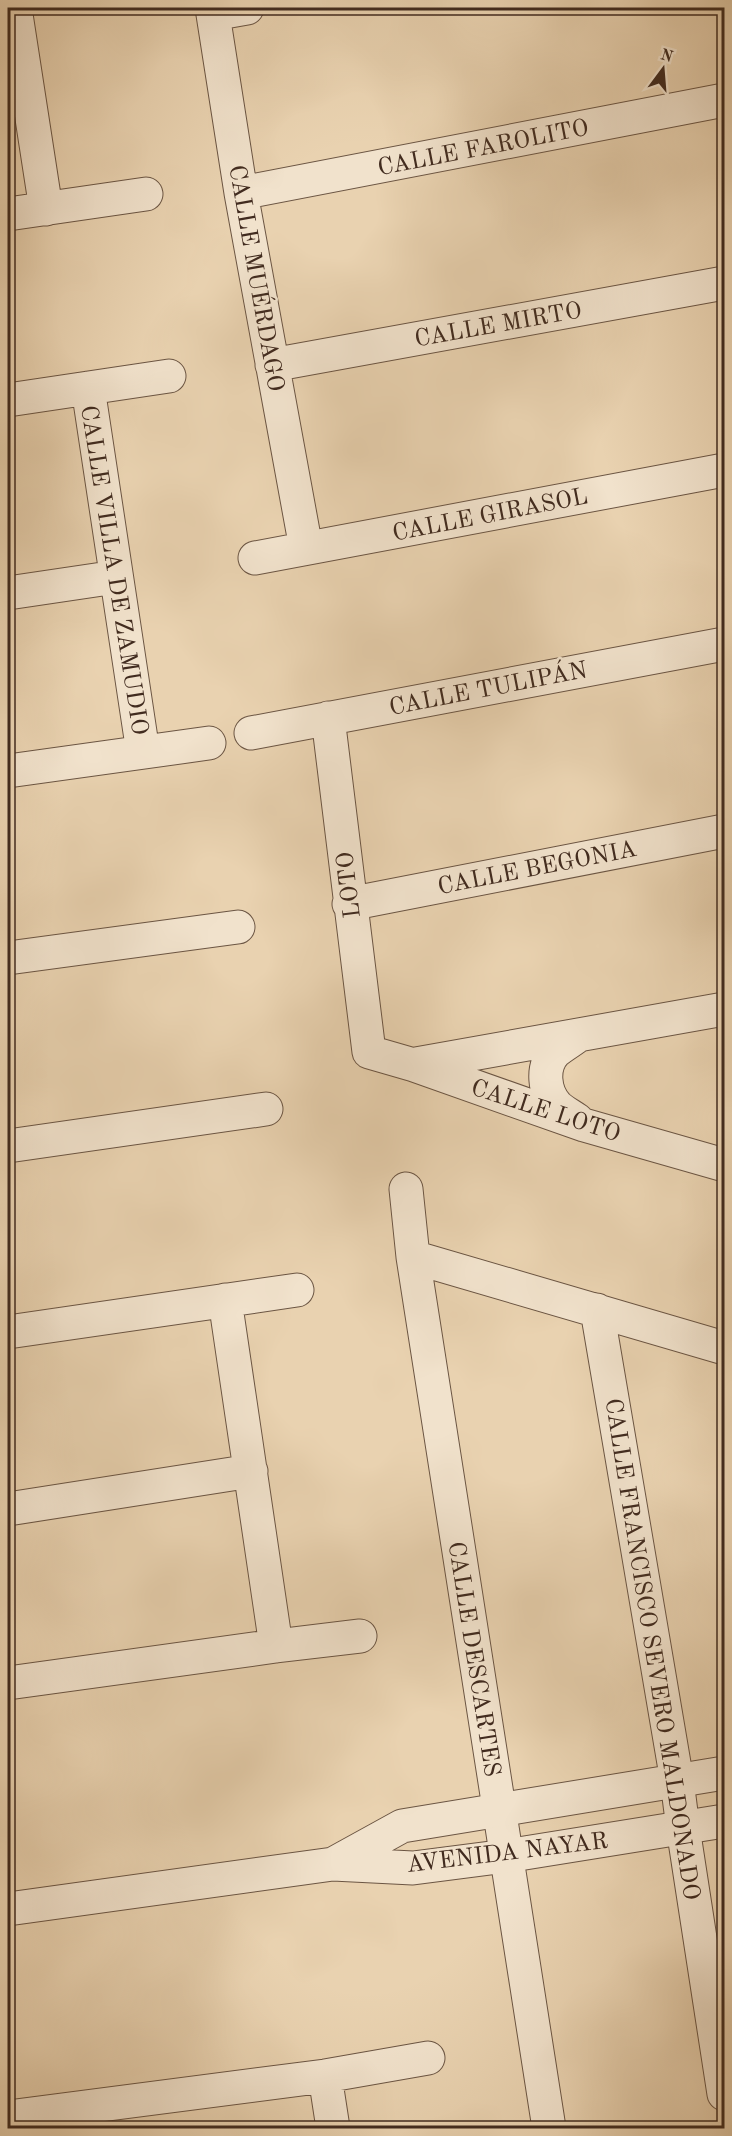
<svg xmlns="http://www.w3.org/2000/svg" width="732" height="2136" font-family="'Old Standard TT',serif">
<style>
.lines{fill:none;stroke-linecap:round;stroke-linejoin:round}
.minor-casing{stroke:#6b5543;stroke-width:35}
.tertiary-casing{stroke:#6b5543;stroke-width:35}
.minor{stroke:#f1e2cc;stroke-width:33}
.tertiary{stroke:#f1e2cc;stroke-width:33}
.labels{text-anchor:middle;stroke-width:5;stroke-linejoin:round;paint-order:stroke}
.street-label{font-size:24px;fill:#412b1f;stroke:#f1e2cc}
</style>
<rect width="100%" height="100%" fill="#e9d2b0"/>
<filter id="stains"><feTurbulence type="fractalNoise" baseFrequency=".00333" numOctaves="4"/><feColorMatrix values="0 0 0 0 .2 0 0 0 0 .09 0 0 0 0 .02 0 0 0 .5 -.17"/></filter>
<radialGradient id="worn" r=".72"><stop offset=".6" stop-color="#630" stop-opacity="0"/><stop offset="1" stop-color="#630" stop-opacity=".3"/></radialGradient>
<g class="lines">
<g class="minor-casing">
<path id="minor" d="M 15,8 L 46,209
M 212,8 L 241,193 L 306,548
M 213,14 L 247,8
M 241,193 L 724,100
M 8,214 L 146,194
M 272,365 L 724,283
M 88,388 L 143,752
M 8,400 L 169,376
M 255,558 L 724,470
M 8,593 L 116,577
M 328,718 L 369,1052 L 414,1065 L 584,1125 L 724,1165
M 251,733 L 724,644
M 8,771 L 209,743
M 349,904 L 724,831
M 8,958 L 238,927
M 416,1064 L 724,1009
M 577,1120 C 570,1115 562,1111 557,1106 C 544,1092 541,1067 555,1052 C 562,1046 571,1041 579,1035
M 8,1146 L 266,1109
M 406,1189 L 413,1257 L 549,2128
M 413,1257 L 724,1348
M 225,1300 L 276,1646
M 597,1310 L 677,1781 L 683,1828 L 724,2094
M 8,1332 L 297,1290
M 8,1509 L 251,1471
M 8,1683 L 276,1646 L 360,1636
M 325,2076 L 333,2128
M 8,2117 L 325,2076 L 428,2058"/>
</g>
<g class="tertiary-casing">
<path id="tertiary" d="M 333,1864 L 402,1826 L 724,1773
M 8,1909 L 333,1864 L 413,1868 L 506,1856 L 724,1821"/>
</g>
<use href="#minor" class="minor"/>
<use href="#tertiary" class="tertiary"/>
</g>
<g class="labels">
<g class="street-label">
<text transform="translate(483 147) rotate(-11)" y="8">CALLE FAROLITO</text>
<text transform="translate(257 278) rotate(80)" y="8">CALLE MUÉRDAGO</text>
<text transform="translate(498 324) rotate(-10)" y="8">CALLE MIRTO</text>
<text transform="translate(490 514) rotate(-11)" y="8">CALLE GIRASOL</text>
<text transform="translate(115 570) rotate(81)" y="8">CALLE VILLA DE ZAMUDIO</text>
<text transform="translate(488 688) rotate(-11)" y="8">CALLE TULIPÁN</text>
<text transform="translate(537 867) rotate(-11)" y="8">CALLE BEGONIA</text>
<text transform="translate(348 885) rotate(-97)" y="8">LOTO</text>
<text transform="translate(546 1110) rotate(18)" y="8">CALLE LOTO</text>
<text transform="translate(653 1649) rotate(81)" y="8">CALLE FRANCISCO SEVERO MALDONADO</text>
<text transform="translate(475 1659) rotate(81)" y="8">CALLE DESCARTES</text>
<text transform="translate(507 1852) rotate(-7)" y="8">AVENIDA NAYAR</text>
</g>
</g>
<rect width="732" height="2136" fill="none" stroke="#e9d2b0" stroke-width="30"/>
<rect x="9" y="9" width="714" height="2118" fill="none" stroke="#412b1f" stroke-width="3"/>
<rect x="15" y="15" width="702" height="2106" fill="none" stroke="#412b1f" stroke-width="1.5"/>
<g transform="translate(663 69) rotate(16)" stroke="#f1e2cc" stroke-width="4.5" paint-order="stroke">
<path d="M0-4.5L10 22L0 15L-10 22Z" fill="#412b1f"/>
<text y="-9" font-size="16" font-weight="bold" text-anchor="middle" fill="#412b1f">N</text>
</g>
<rect width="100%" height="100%" filter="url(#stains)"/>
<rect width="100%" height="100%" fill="url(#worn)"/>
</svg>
